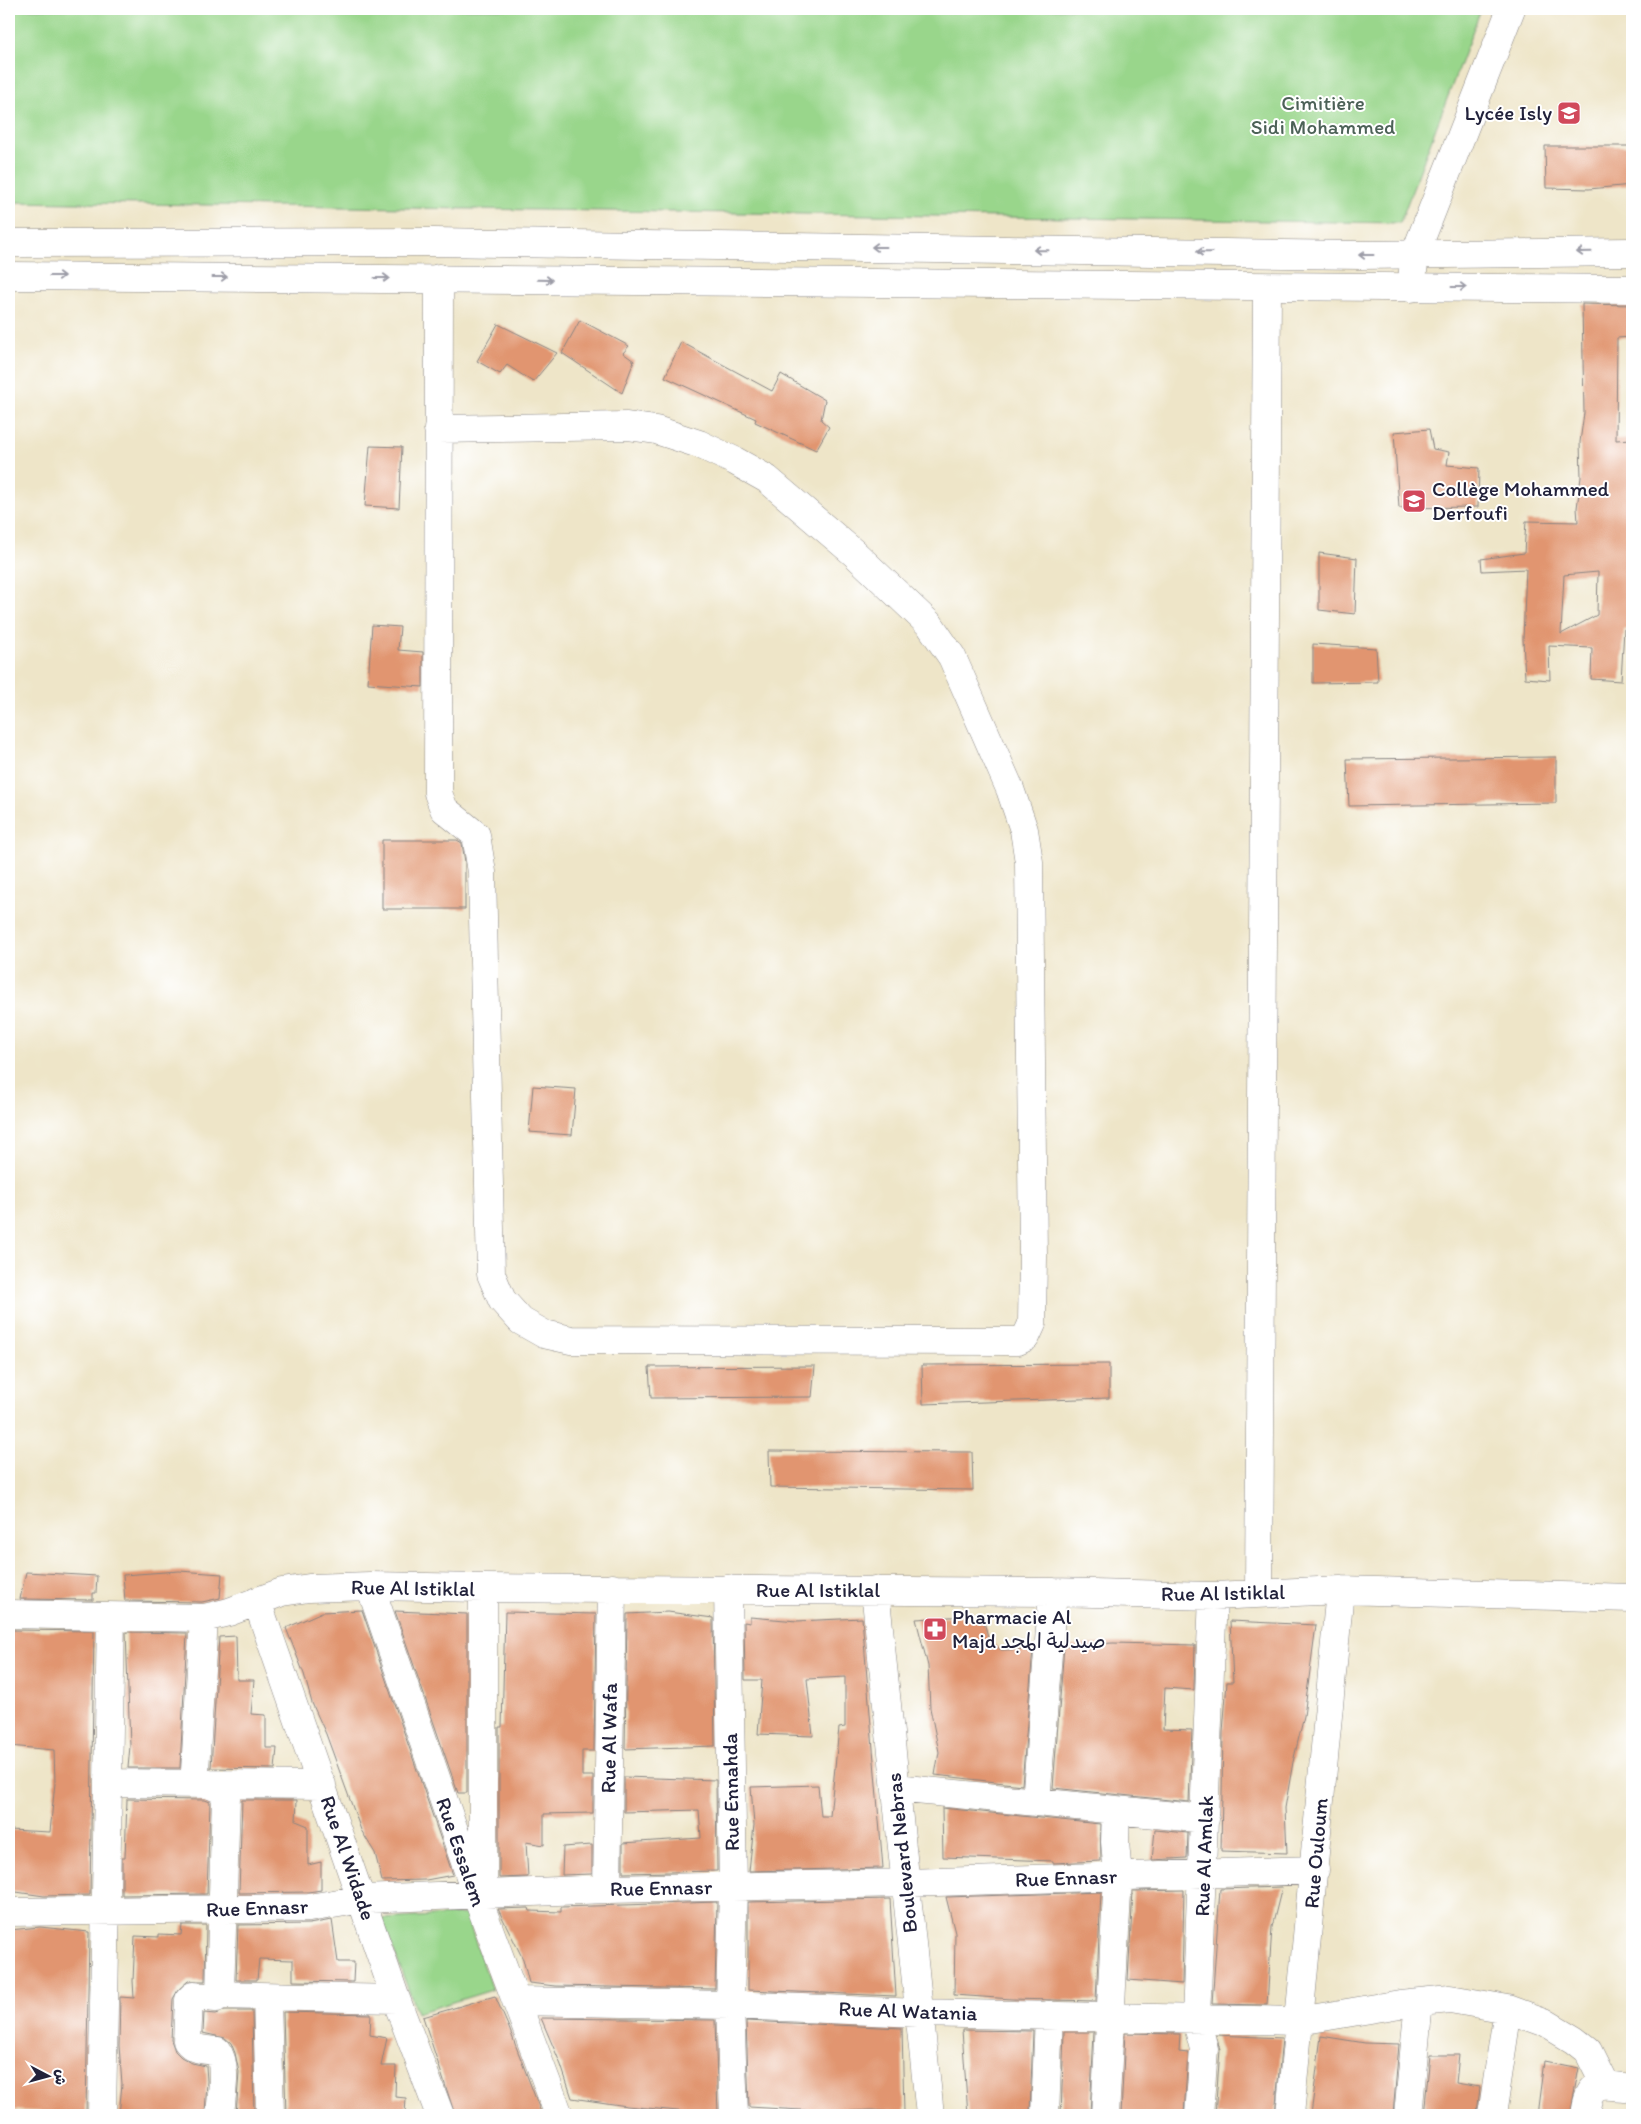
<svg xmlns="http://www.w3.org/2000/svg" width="1641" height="2124" font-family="Itim,'Playpen Sans Arabic',sans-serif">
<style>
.green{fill:#99d68b;stroke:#5e7c63}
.building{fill:#e1956f;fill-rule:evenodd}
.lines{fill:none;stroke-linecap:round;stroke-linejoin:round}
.minor-casing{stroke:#888482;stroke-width:29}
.major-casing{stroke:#888482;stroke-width:29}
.minor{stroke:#fff;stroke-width:28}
.major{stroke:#fff;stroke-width:28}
.oneway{stroke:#9c9ca7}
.labels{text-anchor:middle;stroke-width:4;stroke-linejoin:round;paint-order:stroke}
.park-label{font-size:21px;fill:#4c6157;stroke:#fff}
.poi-label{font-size:21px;fill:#22223b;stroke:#fff;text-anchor:start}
.street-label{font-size:21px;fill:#22223b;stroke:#fff}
</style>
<rect width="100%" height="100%" fill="#fff"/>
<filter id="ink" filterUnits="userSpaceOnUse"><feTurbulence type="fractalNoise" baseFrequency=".02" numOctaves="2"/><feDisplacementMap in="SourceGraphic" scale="10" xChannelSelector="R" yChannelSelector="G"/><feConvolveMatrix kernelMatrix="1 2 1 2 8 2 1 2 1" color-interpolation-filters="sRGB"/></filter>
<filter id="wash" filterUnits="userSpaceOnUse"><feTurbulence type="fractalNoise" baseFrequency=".0096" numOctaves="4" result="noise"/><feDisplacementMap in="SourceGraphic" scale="20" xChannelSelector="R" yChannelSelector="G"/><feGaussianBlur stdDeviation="1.12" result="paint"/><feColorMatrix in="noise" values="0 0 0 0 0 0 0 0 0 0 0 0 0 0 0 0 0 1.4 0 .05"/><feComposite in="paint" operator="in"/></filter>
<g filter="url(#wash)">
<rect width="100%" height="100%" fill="#eee5c8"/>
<path class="green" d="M 9,9 L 1481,9 L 1400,223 L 9,202 Z
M 466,1914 L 492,1990 L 417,2013 L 382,1919 Z"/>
<g id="blocks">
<path class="building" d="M 1545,146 L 1632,146 L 1632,185 L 1589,189 L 1546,188 Z
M 1582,304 L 1632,305 L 1632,337 L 1617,338 L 1616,440 L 1632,439 L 1632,478 L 1630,478 L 1630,511 L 1632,529 L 1632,631 L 1624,629 L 1621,681 L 1591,679 L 1592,648 L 1549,646 L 1550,680 L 1525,678 L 1523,639 L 1526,569 L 1482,571 L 1481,559 L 1524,553 L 1526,521 L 1578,522 L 1577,508 L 1581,477 L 1580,442 L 1584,413 ZM 1598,572 L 1597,615 L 1561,634 L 1564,575 Z
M 580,320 L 629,346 L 623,353 L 634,361 L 622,393 L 562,353 Z
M 498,324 L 557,353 L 533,382 L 507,365 L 500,374 L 477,361 Z
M 681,342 L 772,391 L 781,374 L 825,400 L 821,420 L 829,427 L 816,450 L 755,422 L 756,419 L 665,377 Z
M 1429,429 L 1433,449 L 1449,452 L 1447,465 L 1479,468 L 1478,507 L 1399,508 L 1394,432 Z
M 370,446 L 402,447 L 399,508 L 365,506 Z
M 1319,553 L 1357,558 L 1355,614 L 1319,610 Z
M 372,625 L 400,627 L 398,650 L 423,652 L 423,687 L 368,683 Z
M 1313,644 L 1376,648 L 1378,682 L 1313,683 Z
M 1556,757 L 1556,803 L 1349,806 L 1347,759 Z
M 382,840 L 457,840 L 462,843 L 465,862 L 465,909 L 382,909 Z
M 533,1086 L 576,1089 L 572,1135 L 529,1132 Z
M 1109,1364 L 1109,1398 L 923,1404 L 922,1365 Z
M 815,1366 L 812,1397 L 651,1398 L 649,1367 Z
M 769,1451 L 972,1452 L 973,1490 L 770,1487 Z
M 179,1571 L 222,1574 L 220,1598 L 202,1602 L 125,1601 L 123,1575 Z
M 26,1572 L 97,1576 L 96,1593 L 93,1593 L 93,1600 L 20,1599 Z
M 362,1610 L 453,1875 L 426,1880 L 382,1881 L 375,1853 L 361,1830 L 326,1734 L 312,1703 L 304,1674 L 286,1628 L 322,1612 Z
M 395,1611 L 467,1614 L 467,1793 L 458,1793 Z
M 505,1612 L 596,1614 L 594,1751 L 582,1751 L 582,1776 L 593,1776 L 593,1813 L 544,1814 L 544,1845 L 526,1842 L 528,1877 L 499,1878 L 499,1727 L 502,1727 Z
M 668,1612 L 713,1618 L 715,1746 L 625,1749 L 627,1614 Z
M 982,1615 L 989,1640 L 1001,1650 L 1033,1649 L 1022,1785 L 935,1775 L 939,1752 L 930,1708 L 928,1666 L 916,1619 Z
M 750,1617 L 797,1621 L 862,1618 L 883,1868 L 749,1871 L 754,1825 L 751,1787 L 818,1785 L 821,1816 L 830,1816 L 839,1728 L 845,1727 L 845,1677 L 807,1679 L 813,1736 L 758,1734 L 762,1680 L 745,1680 L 744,1622 L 750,1623 Z
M 1230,1621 L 1316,1625 L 1304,1716 L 1293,1762 L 1285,1808 L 1287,1853 L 1221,1851 L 1223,1732 L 1227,1682 L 1233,1682 Z
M 13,1630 L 94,1631 L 90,1895 L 44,1896 L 9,1891 L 9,1830 L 50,1832 L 55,1783 L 54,1750 L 9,1746 L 9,1631 Z
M 126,1632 L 187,1633 L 180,1768 L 128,1768 L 130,1746 Z
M 236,1636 L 237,1680 L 254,1680 L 251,1714 L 266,1715 L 266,1748 L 277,1748 L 275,1769 L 211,1768 L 219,1637 Z
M 1113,1643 L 1195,1645 L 1194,1690 L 1165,1688 L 1163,1729 L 1192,1730 L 1189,1802 L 1053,1788 L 1064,1646 Z
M 624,1777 L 716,1780 L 717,1871 L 623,1873 L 623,1843 L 701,1838 L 699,1810 L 624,1812 Z
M 127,1799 L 205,1800 L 210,1802 L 207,1894 L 122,1895 L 122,1858 L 125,1858 Z
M 242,1800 L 297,1800 L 296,1821 L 308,1826 L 308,1865 L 321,1862 L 321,1890 L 308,1892 L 239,1893 Z
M 942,1808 L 1100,1824 L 1101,1861 L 1053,1863 L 1053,1861 L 943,1857 Z
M 1155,1830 L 1188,1833 L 1187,1858 L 1152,1860 Z
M 592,1845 L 592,1874 L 562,1875 L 563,1847 Z
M 1282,1887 L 1272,1927 L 1267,2005 L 1212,2004 L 1220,1889 Z
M 1184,1890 L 1182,1984 L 1128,1980 L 1133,1891 Z
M 1101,1892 L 1096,2001 L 1012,1999 L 954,1995 L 955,1933 L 946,1897 Z
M 890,1899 L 896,1996 L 748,1990 L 748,1902 Z
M 717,1902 L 715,1989 L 555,1986 L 529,1983 L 523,1959 L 498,1909 L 529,1908 L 530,1911 L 561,1912 L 561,1907 Z
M 332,1920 L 338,1962 L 354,1962 L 353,1982 L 293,1981 L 293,1960 L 259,1959 L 257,1980 L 236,1980 L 238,1925 L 309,1924 Z
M 182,1925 L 206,1925 L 205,1981 L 188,1981 L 178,1990 L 173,1999 L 171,2040 L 175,2051 L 181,2057 L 192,2063 L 206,2066 L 207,2081 L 205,2115 L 119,2115 L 122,2084 L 119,2046 L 120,1997 L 134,1998 L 133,1981 L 135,1936 L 159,1937 L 159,1934 L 181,1935 Z
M 40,1927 L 89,1932 L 86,2114 L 9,2110 L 9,1930 Z
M 495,1996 L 509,2028 L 542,2115 L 455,2115 L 423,2017 Z
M 224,2011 L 252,2011 L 254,2115 L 236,2115 L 239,2072 L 235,2053 L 231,2043 L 225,2038 L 203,2033 L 204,2013 L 215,2014 Z
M 283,2012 L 371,2014 L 370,2035 L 387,2038 L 381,2066 L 396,2066 L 395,2097 L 406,2098 L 405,2115 L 286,2115 Z
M 541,2018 L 715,2020 L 718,2115 L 627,2106 L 572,2098 L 561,2065 Z
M 746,2021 L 902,2028 L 904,2113 L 871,2110 L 835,2112 L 749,2107 Z
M 962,2030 L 1033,2031 L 1030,2115 L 968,2115 Z
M 1064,2032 L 1094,2032 L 1090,2115 L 1061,2115 Z
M 1125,2033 L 1180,2034 L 1179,2052 L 1188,2053 L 1184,2115 L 1121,2115 Z
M 1216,2035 L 1282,2038 L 1275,2115 L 1215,2115 L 1220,2050 Z
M 1321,2036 L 1365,2043 L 1399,2044 L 1393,2115 L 1311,2115 Z
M 1430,2055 L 1459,2055 L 1456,2083 L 1480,2087 L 1477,2115 L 1424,2115 Z
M 1544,2061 L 1579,2068 L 1570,2115 L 1537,2115 Z"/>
</g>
</g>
<g filter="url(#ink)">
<use href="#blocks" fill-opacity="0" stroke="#888482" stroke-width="1"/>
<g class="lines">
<g class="minor-casing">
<path id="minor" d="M 1411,288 L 1415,254 L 1511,9
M 438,429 L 627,426 L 656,430 L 699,444 L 735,461 L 767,479 L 854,553 L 930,625 L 952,657 L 1010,789 L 1024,830 L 1029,862 L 1033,1257 L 1032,1324 L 1026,1337 L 1018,1341 L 571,1340 L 544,1334 L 521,1321 L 502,1300 L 491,1274 L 482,872 L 476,835 L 444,809 L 438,793 L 439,278
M 370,1586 L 476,1894 L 559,2115
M 483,1588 L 483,1893
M 728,1589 L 733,1887 L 730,2005 L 734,2115
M 875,1590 L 930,2115
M 1259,1593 L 1267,287
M 257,1601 L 396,1999 L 440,2115
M 9,1614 L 204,1618 L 229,1612 L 282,1592 L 309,1588 L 370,1586 L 483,1588 L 1053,1592 L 1213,1596 L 1340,1590 L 1632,1598
M 204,1618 L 195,1771 L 199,1780 L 224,1791 L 226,1796 L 220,1993 L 216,1998 L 193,1996 L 189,2000 L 187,2041 C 193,2050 207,2050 217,2051 C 228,2065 221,2098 220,2115
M 108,1783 L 322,1785
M 896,1788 L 1116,1810 L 1115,1842 L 1118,1876 L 1105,2115
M 1036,1801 L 1053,1592
M 1116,1810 L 1205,1819
M 607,1889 L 612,1588
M 9,1912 L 309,1908 L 363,1899 L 607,1889 L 906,1883 L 1315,1870
M 219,1995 L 396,1999
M 267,1997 L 270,2115
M 516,2001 L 730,2005 L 918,2013 L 1299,2021 L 1400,2004 L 1450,1999 L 1508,2009 L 1544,2022 L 1574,2040 L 1588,2051 L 1605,2085
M 102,2115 L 111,1617
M 1045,2115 L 1049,2015
M 1199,2115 L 1204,2049 L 1196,2018 L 1213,1596
M 1290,2115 L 1340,1590
M 1408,2115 L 1419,2002
M 1492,2115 L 1508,2009
M 1585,2115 C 1589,2079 1602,2085 1632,2088"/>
</g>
<g class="major-casing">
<path id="major" d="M 9,243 L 434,242 L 1361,255 L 1632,252
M 9,276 L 1632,289"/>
</g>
<use href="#minor" class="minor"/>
<use href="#major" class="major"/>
</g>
<defs><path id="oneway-shaft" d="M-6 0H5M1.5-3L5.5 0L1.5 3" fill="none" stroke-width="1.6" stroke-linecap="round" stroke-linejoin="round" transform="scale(1.25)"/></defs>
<g class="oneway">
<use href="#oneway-shaft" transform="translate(879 247) rotate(-180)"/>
<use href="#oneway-shaft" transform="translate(1041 250) rotate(-179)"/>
<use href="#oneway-shaft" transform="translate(1204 252) rotate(-179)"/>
<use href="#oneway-shaft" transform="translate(1584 252) rotate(179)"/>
<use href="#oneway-shaft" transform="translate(1366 255) rotate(180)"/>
<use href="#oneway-shaft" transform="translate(57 276)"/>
<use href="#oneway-shaft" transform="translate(220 277)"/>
<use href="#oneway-shaft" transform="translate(382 278)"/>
<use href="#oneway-shaft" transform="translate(545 280) rotate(1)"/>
<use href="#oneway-shaft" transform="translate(1459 287)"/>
</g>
</g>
<defs>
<g id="school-square" transform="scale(1.25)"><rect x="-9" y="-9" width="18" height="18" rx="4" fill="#d1495b" stroke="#fff"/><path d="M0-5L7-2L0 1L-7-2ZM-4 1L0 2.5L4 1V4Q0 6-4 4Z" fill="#fff"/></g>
<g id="pharmacy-square" transform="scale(1.25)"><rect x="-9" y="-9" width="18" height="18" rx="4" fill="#d1495b" stroke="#fff"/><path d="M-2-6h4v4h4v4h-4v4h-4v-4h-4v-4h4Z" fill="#fff"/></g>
</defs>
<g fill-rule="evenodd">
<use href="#school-square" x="1569" y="113"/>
<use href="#school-square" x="1414" y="501"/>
<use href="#pharmacy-square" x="935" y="1629"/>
</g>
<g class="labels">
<g class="park-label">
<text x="1323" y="110">Cimitière<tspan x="1323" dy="24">Sidi Mohammed</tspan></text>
</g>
<g class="poi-label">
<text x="1552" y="120" text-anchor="end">Lycée Isly</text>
<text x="1432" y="496">Collège Mohammed<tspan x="1432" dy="24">Derfoufi</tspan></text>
<text x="952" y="1624">Pharmacie Al<tspan x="952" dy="24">Majd صيدلية المجد</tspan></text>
</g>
<g class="street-label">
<text transform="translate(413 1588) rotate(1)" y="7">Rue Al Istiklal</text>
<text x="818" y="1597">Rue Al Istiklal</text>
<text transform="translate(1223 1593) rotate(-1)" y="7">Rue Al Istiklal</text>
<text transform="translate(609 1738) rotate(-89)" y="7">Rue Al Wafa</text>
<text transform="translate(731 1792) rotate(-91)" y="7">Rue Ennahda</text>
<text transform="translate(461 1852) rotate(71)" y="7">Rue Essalem</text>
<text transform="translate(902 1853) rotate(-96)" y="7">Boulevard Nebras</text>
<text transform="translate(1316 1853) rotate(-85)" y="7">Rue Ouloum</text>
<text transform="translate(1204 1856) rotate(-88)" y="7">Rue Al Amlak</text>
<text transform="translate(348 1858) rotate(71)" y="7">Rue Al Widade</text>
<text transform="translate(1066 1878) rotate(-2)" y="7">Rue Ennasr</text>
<text transform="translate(661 1888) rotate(-1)" y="7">Rue Ennasr</text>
<text transform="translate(257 1908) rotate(-2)" y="7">Rue Ennasr</text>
<text transform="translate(908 2011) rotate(2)" y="7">Rue Al Watania</text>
</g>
</g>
<rect width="1641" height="2124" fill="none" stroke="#fff" stroke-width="30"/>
<g transform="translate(48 2076) rotate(96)" stroke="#ffffff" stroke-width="4" paint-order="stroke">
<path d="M0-4L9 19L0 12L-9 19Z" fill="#22223b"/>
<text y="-8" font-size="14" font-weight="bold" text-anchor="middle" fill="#22223b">ش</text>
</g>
</svg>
